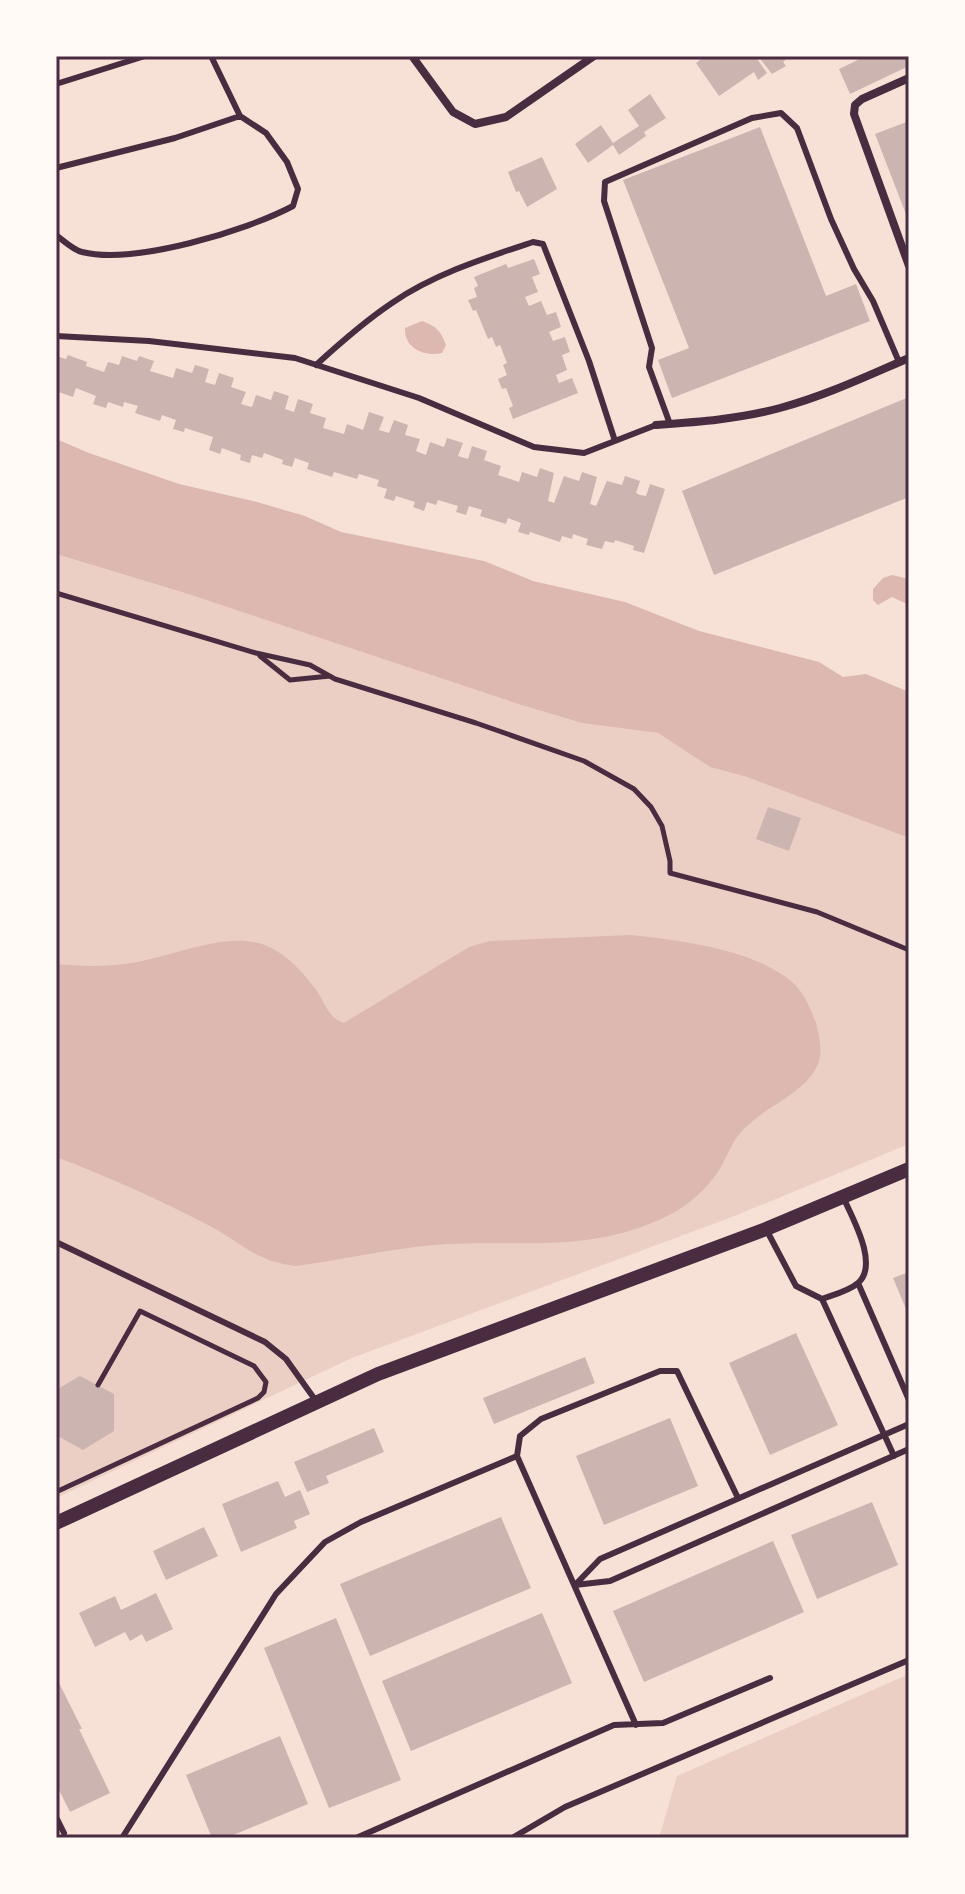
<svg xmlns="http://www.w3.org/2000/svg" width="965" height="1894" font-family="'Alegreya Sans',sans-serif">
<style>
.green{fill:#ebcfc5}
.water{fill:#dcb8b0}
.building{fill:#ccb4b1}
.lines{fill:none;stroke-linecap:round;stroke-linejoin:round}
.path{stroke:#4a2c40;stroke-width:5}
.service{stroke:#4a2c40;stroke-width:6}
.minor{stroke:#4a2c40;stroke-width:8}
.tertiary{stroke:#4a2c40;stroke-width:14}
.neatline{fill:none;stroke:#4a2c40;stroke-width:3}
</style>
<rect width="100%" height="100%" fill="#f7e1d7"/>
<path class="green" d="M 56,554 L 188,594 L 521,705 L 582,723 L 658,733 L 710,767 L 747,777 L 909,838 L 909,1144 L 732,1217 L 352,1358 L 56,1498 Z
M 909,1674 L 909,1838 L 659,1838 L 677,1776 Z"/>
<path class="water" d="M 422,321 C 436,326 441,331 446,345 L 442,353 C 424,357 404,348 405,328 Z
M 56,439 L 89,453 L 179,484 L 257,502 L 305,516 L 341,532 L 484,561 L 533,581 L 625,602 L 699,631 L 819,662 L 843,677 L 866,674 L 909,692 L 909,838 L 747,777 L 710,767 L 658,733 L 582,723 L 521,705 L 188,594 L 56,554 Z
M 892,575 L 909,579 L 909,605 L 892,597 L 878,605 L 873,600 L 873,589 L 883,578 Z
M 630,935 C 678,940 754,949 792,982 C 804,992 810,1008 816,1023 C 820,1038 824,1056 815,1070 C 800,1095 765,1107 745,1128 C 734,1138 730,1150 723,1163 C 710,1188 686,1208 661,1219 C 584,1254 515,1239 434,1245 C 388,1249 342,1260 296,1266 C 254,1261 243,1243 208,1225 C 158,1199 109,1177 56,1157 L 56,964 C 78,966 101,967 123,964 C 165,960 222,931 262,944 C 285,952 303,972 317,991 C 325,1003 329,1019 344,1023 L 469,947 L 490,941 Z"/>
<path class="building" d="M 705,56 L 742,56 L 743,58 L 755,56 L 767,73 L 758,80 L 754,72 L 719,96 L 696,63 Z
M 758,56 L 787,56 L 788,58 L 783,62 L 786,66 L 772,74 Z
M 866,56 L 909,56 L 909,66 L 850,94 L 839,69 Z
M 650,94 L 666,118 L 644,132 L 646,136 L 619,155 L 613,145 L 588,163 L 575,144 L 601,125 L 613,143 L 639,126 L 628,110 Z
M 909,121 L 909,222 L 875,134 Z
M 760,127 L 826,296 L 856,284 L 870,321 L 672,398 L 658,360 L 689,348 L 623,180 Z
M 542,157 L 557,189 L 527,207 L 519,191 L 516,192 L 508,172 Z
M 534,259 L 540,274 L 532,277 L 538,292 L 525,297 L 529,306 L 541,301 L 547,315 L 556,312 L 561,327 L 549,332 L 553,341 L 565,337 L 570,352 L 562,355 L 567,370 L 556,375 L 559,383 L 572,378 L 578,393 L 513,419 L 509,408 L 513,406 L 506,388 L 502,389 L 498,379 L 507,375 L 503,365 L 507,363 L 500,345 L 496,347 L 492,337 L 488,339 L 476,310 L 473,311 L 468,300 L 477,297 L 474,288 L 478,286 L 474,277 L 506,264 L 508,268 Z
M 68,355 L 87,362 L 86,366 L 104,372 L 108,362 L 119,365 L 122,356 L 137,361 L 139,356 L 154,361 L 150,371 L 173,378 L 176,368 L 192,373 L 195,365 L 209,369 L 205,382 L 215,385 L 219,373 L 234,378 L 231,387 L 246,392 L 241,404 L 252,407 L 256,395 L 271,400 L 274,391 L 289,396 L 285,409 L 294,412 L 298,399 L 313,404 L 310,413 L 326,418 L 323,428 L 344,434 L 347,424 L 363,430 L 369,412 L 384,417 L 379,430 L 389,433 L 394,420 L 408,425 L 405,435 L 420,439 L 416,451 L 426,455 L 430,442 L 444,447 L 447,438 L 463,443 L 458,456 L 468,459 L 472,446 L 487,451 L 484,460 L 501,466 L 498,475 L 519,482 L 522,472 L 537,477 L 540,468 L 554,473 L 548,501 L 554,503 L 564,476 L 579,481 L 582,472 L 597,477 L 590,504 L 596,506 L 607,481 L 622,485 L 625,476 L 640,481 L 636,493 L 640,495 L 646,496 L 650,484 L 665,489 L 644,553 L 633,550 L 634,546 L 615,540 L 614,543 L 605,541 L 602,549 L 586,545 L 588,539 L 573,534 L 572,539 L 562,536 L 560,542 L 530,532 L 529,535 L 518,532 L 521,523 L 508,518 L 506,524 L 480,516 L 482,510 L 469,506 L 466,515 L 456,512 L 458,506 L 438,500 L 436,505 L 427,502 L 424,511 L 413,507 L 415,502 L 396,496 L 394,501 L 384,498 L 387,489 L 377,486 L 379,480 L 359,474 L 357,479 L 334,472 L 332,477 L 307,469 L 309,463 L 295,458 L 292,467 L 282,464 L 283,460 L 264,453 L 262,458 L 252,455 L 250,463 L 240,460 L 241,455 L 222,448 L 220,454 L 209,450 L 213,437 L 185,428 L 184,432 L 173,429 L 176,420 L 162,415 L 160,421 L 135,413 L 138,406 L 124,402 L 123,407 L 108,402 L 106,408 L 93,404 L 96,396 L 76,388 L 73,397 L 56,391 L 56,356 L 66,359 Z
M 909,397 L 909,497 L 714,575 L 682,491 Z
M 768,807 L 801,818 L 789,851 L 756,839 Z
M 909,1272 L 909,1316 L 893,1278 Z
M 796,1333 L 838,1425 L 770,1455 L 729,1363 Z
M 585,1357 L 595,1383 L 494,1424 L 483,1398 Z
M 80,1376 L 114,1394 L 114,1431 L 83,1450 L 56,1435 L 56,1390 Z
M 670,1418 L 698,1486 L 604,1525 L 576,1456 Z
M 374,1428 L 384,1452 L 326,1476 L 329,1483 L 307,1492 L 294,1462 Z
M 278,1481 L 285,1497 L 300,1490 L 310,1514 L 294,1521 L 297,1528 L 241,1552 L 222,1504 Z
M 872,1502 L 898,1565 L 817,1599 L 791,1535 Z
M 501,1517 L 531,1588 L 370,1656 L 340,1584 Z
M 204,1527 L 218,1556 L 166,1580 L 153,1551 Z
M 773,1541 L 804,1612 L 644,1682 L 613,1611 Z
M 156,1593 L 173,1629 L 146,1642 L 142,1634 L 130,1641 L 125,1632 L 95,1647 L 79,1613 L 115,1596 L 121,1610 Z
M 542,1613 L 572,1683 L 411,1751 L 382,1681 Z
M 336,1618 L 401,1780 L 329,1808 L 264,1648 Z
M 56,1677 L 82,1729 L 79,1729 L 110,1793 L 70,1812 L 56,1784 Z
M 280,1736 L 308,1804 L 226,1838 L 212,1838 L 186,1775 Z"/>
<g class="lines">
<path class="path" d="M 56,593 L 256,653 L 310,665 L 335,679 L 476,723 L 584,761 L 634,789 L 651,807 L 662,826 L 670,861 L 670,873 L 817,912 L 909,950
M 260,656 L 290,680 L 330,676
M 56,1492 L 258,1398 L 264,1392 L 266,1382 L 254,1366 L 140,1311 L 98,1385"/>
<path class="service" d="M 56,84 L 145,56
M 56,168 L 175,138 L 240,116
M 56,235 C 64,241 73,250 82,252 C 134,265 246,231 293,206 L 298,189 L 287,162 L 266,133 L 240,116 L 211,56
M 56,336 L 149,341 L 295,358 L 419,398 L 534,447 L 584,453 L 656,425
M 316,365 C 340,343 365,321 392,303 C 434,274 485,258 533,242 L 543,244 L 589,361 L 615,441
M 670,424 L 649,367 L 652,348 L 604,201 L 605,182 L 752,118 L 781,113 L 797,128 L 831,219 L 854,269 L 873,301 L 899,362
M 766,1229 L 796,1286 L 822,1299 C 833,1295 849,1291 858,1283 C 879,1265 853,1219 844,1199
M 56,1242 L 265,1342 L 286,1359 L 316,1401
M 858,1283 L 909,1400
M 822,1299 L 894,1456
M 575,1585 L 600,1559 L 909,1424
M 575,1585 L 610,1581 L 909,1449
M 636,1725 L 517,1456 L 520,1436 L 541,1419 L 660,1371 L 677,1371 L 738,1498
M 56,1817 L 64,1833
M 122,1838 L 276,1594 L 325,1542 L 361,1522 L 517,1456
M 356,1838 L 614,1725 L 663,1723 L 770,1678
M 512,1838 L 565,1807 L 909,1660"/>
<path class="minor" d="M 412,56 L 453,112 L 475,124 L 506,117 L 594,56
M 909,78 L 862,99 L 855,105 L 854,114 L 909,266
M 656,425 C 698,422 740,419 780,408 C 825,396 867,376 909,358"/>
<path class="tertiary" d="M 56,1523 L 378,1374 L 766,1229 L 909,1169"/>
</g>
<rect width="965" height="1894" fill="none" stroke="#fffaf5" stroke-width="116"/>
<rect x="58" y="58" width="849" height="1778" class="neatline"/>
</svg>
